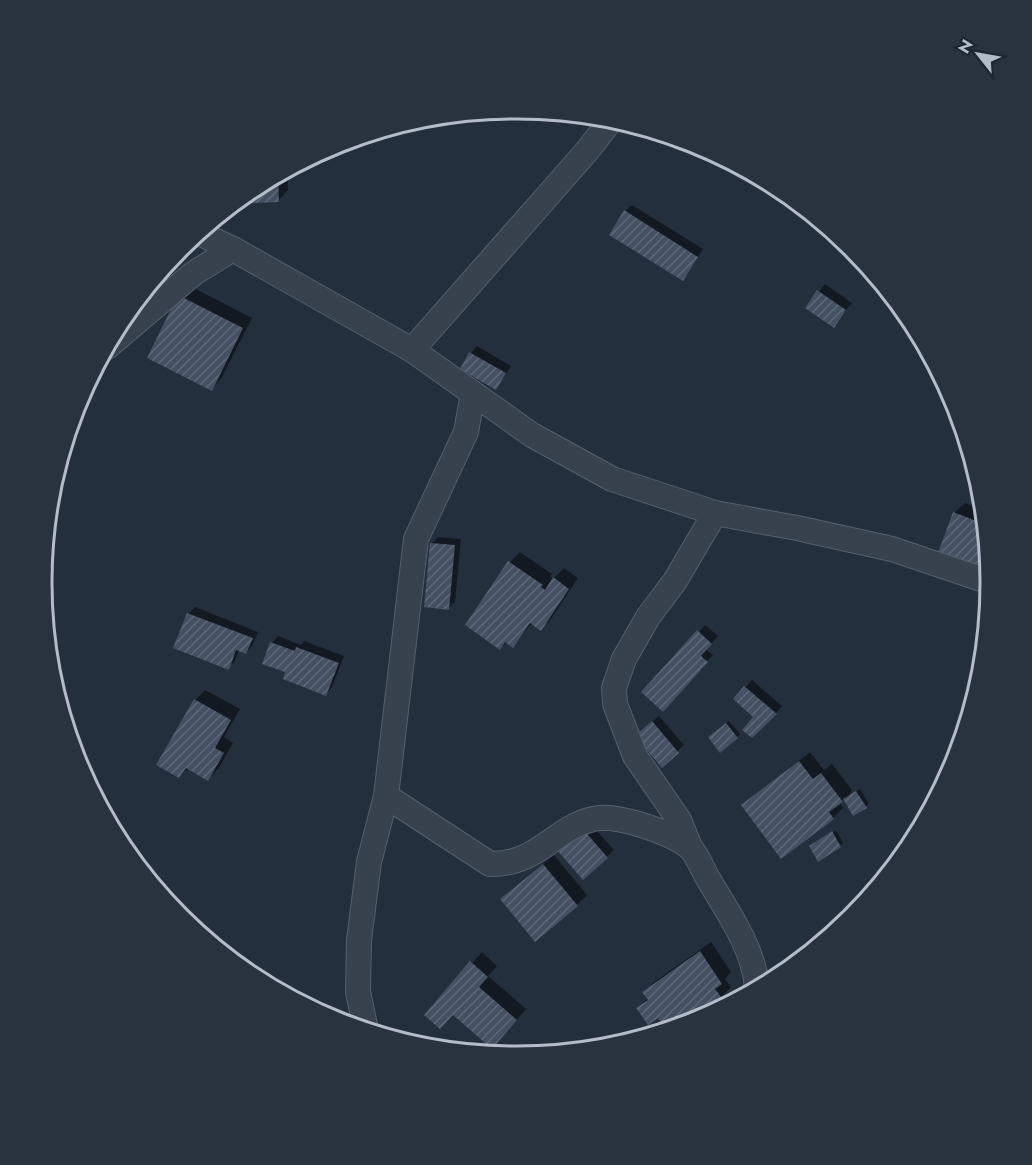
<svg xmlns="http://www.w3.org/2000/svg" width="1032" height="1165" font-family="Jost,sans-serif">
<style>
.shadow{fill:#0007}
.building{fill:url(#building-hatch)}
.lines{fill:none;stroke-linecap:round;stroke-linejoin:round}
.minor-casing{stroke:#565f6c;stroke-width:26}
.minor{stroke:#38414e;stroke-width:24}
.rim{fill:none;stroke:#b4bcc9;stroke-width:3}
</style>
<defs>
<pattern id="building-hatch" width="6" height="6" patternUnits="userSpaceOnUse" patternTransform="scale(1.5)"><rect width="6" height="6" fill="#455162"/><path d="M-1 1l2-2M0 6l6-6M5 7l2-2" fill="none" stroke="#5d6877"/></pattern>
</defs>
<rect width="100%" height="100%" fill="#242f3e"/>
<path class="shadow" d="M 288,170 L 288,190 L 278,201 L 236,202 L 253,188 Z
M 632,205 L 703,249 L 683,279 L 625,211 Z
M 825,284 L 852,303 L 833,326 L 807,308 Z
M 190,286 L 252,318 L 221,379 L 211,389 L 149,358 Z
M 477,346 L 511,366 L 496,388 L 471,353 Z
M 52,487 L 60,492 L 49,512 L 51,490 Z
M 965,503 L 983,510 L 989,570 L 954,513 Z
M 438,537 L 461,539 L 455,602 L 448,608 L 432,543 Z
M 520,552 L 552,574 L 550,576 L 553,579 L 564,568 L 578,578 L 551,619 L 541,629 L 532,623 L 513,646 L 507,642 L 500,648 L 467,625 L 510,562 Z
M 195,607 L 258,632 L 252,646 L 246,653 L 239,650 L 235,661 L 228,668 L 188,614 Z
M 705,625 L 718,636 L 706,649 L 713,655 L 670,703 L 643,692 Z
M 278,636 L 301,645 L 304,641 L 344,656 L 332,687 L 326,694 L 272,643 Z
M 752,680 L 782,706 L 772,718 L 755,717 L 735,699 Z
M 205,690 L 240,709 L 224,737 L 233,743 L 218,769 L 208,779 L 188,768 L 179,777 L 195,700 Z
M 659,716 L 684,745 L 662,765 L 643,730 Z
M 729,721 L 740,734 L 737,737 L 713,735 Z
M 810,752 L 824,770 L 832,764 L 852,790 L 848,797 L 860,789 L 869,804 L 854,814 L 844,798 L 839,802 L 843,808 L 833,818 L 743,805 Z
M 108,820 L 120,827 L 116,835 Z
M 589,822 L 614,850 L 583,878 L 559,850 Z
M 836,830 L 843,843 L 819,860 L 813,843 Z
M 554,855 L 587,895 L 577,905 L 512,889 Z
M 711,942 L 731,972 L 725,979 L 731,987 L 721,997 L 686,1012 L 659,1016 L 638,1008 L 648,998 L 644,992 L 654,982 Z
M 482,952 L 497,966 L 488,976 L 526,1009 L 502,1037 L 453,1013 L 426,1015 Z
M 420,1038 L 428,1048 L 413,1044 Z"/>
<path class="building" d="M 278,175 L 279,202 L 234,204 L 253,188 Z
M 624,210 L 698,257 L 683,281 L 609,235 Z
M 817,290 L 846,310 L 834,328 L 805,308 Z
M 178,295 L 243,328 L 212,391 L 147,358 Z
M 469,352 L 506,373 L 496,390 L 460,369 Z
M 953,512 L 984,524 L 989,571 L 938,553 Z
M 430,543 L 455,545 L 449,610 L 424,607 Z
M 508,561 L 543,585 L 541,587 L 545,590 L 553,577 L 569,589 L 541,631 L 530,623 L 513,648 L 505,642 L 500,650 L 465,625 Z
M 187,613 L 253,638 L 246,654 L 236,650 L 229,670 L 173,648 Z
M 697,630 L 712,644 L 701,656 L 708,662 L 663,712 L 641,692 Z
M 270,642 L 295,651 L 296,647 L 339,663 L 326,696 L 283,679 L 285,672 L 262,664 Z
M 744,686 L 777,714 L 752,738 L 742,730 L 753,717 L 733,699 Z
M 194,699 L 231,720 L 215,748 L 224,753 L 208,781 L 186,768 L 179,778 L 156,765 Z
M 652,721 L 679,753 L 662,768 L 635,736 Z
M 726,723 L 738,738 L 720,753 L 708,737 Z
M 799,761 L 813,779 L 821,773 L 843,802 L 829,812 L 834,819 L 781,859 L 741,805 Z
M 856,791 L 867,808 L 853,816 L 843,799 Z
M 582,828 L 608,858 L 583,880 L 557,850 Z
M 832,831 L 841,847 L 818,862 L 809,846 Z
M 543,864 L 578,906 L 535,942 L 500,899 Z
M 700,951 L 722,984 L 715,989 L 722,998 L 690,1020 L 686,1014 L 665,1028 L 658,1018 L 648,1025 L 636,1008 L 648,1000 L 642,992 Z
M 470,961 L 488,977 L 479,987 L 517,1020 L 492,1049 L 453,1015 L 440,1029 L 424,1015 Z"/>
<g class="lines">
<g class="minor-casing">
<path id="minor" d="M 199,233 L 233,249 L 412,350 L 532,435 L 612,479 L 715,513 L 797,528 L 892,549 L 990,582
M 107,347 L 194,273 L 233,249
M 412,350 L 587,151 L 612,119
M 386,796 L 490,864 C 538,865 554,828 593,819 C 615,813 669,832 688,846 C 696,852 702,868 707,877 C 727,911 754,948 757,988
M 690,847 L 679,820 L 635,756 L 615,704 L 614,688 L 624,659 L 648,617 L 675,581 L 715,513
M 366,1030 L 358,992 L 359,940 L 369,862 L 386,796 L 416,539 L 466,432 L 473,393"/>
</g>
<use href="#minor" class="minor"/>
</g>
<path d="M0 0H1032V1165H0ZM515 119H517A463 463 0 0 1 980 582V583A463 463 0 0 1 517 1046H515A463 463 0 0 1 52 583V582A463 463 0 0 1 515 119Z" fill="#29323f" fill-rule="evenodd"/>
<path class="rim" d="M515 119H517A463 463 0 0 1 980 582V583A463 463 0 0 1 517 1046H515A463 463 0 0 1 52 583V582A463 463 0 0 1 515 119Z"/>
<g transform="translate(978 54) rotate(301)" stroke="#1d2633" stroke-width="4.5" paint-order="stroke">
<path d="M0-4.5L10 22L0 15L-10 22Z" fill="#b4bcc9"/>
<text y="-9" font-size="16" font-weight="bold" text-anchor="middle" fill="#b4bcc9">N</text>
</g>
</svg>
